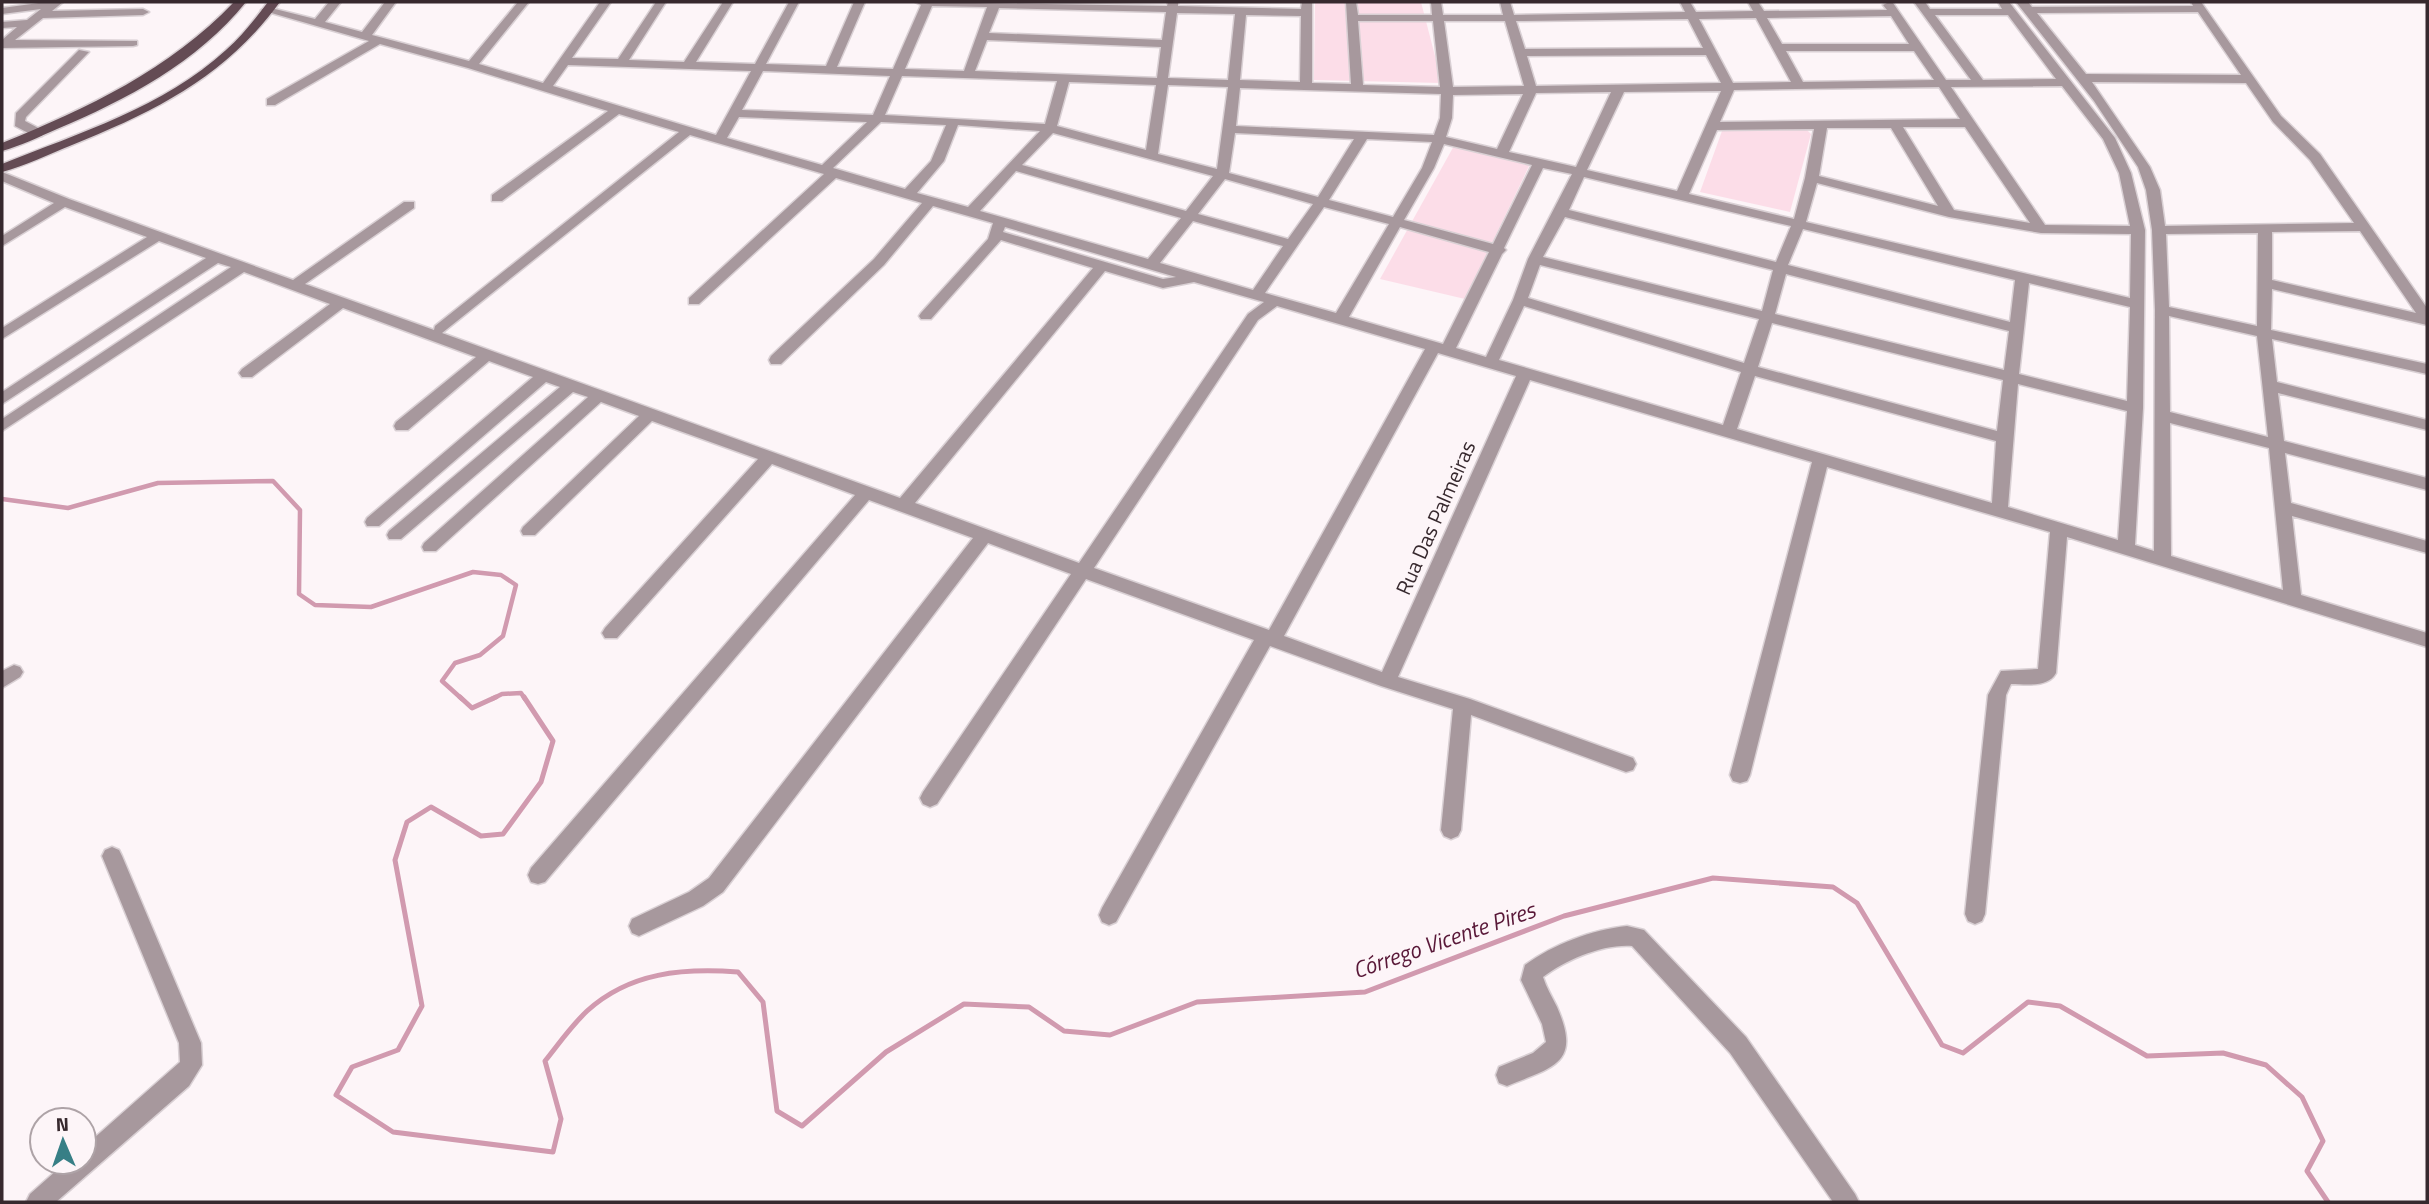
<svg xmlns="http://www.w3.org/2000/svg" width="2429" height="1204" font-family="'Titillium Web',sans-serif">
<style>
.green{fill:#fcdde8}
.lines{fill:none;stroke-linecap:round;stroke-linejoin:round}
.stream-far1{stroke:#d19aaf;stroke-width:4.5}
.stream{stroke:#d19aaf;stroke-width:5}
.minor-casing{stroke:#d9d0d4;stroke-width:3}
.major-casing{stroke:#d9d0d4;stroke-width:3}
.minor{fill:#a7989d;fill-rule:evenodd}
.major{fill:#644b54;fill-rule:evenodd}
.labels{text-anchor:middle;stroke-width:7;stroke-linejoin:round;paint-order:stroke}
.street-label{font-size:21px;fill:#37292e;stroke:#fdf5f8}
.water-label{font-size:23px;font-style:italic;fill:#591838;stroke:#fdf5f8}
</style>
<rect width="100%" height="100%" fill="#fdf5f8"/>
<path class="green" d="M 1315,2 L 1421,2 L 1442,83 L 1314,80 Z
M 1806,129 L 1811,134 L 1790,212 L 1700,192 L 1722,131 Z
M 1455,144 L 1531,162 L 1465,299 L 1380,279 Z"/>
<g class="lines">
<path class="stream-far1" d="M 2,499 L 68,508 L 158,483 L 273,481 L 300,510 L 299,594 L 315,605 L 371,607 L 473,572 L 501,575 L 516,585 L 503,636 L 480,655 L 455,663 L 442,681 L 462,699
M 492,699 L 502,694 L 521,693 L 525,699"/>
<path class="stream" d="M 460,697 L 472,708 L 496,697
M 524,697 L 553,741 L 541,782 L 503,834 L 481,836 L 431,807 L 407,822 L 395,860 L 422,1006 L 398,1050 L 352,1067 L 336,1095 L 393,1132 L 553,1152 L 561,1119 L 545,1061 C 558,1045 571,1026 587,1011 C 630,972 683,968 738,972 L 763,1002 L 777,1111 L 802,1126 L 886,1052 L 964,1004 L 1029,1007 L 1064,1031 L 1110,1035 L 1197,1002 L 1365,992 L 1564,916 L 1713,878 L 1833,887 L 1857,903 L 1942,1045 L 1963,1053 L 2028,1002 L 2060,1006 L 2147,1056 L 2223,1053 L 2266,1065 L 2302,1097 L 2323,1141 L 2307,1171 L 2328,1202"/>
<g class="minor-casing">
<path id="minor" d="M 46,2 L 63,2 L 52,11 L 143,9 L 149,12 L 143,15 L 43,18 L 15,40 L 137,41 L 137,45 L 133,46 L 2,48 L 2,40 L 17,27 L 2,28 L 2,22 L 27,20 L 41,9 L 2,14 L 2,8 Z
M 329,2 L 341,2 L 325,22 L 362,32 L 385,2 L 396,2 L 372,35 L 469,61 L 518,2 L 529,2 L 479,64 L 543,83 L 600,2 L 611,2 L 572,58 L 618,59 L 656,2 L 666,2 L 629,60 L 684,62 L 723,2 L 733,2 L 696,62 L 755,64 L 789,2 L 799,2 L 766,64 L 826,66 L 854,2 L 865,2 L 837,67 L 893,69 L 921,5 L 915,2 L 1167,6 L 1168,2 L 1178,2 L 1178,6 L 1301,9 L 1302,2 L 1312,2 L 1312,83 L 1351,84 L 1346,2 L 1356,2 L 1358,15 L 1432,15 L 1431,2 L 1441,2 L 1443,15 L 1503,15 L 1500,2 L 1510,2 L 1514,15 L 1685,12 L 1680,2 L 1690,2 L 1696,12 L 1753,11 L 1748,2 L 1758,2 L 1764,11 L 1887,10 L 1883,5 L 1889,2 L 1893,3 L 1946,80 L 1971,80 L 1914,2 L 1925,2 L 1930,9 L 2002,9 L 1998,2 L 2009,2 L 2115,138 L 2131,173 L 2145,230 L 2143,408 L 2135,545 L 2154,551 L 2155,310 L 2152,230 L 2146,190 L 2138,167 L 2094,101 L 2016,2 L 2028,2 L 2032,7 L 2193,6 L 2191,2 L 2201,2 L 2281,116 L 2320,154 L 2427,308 L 2427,325 L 2272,289 L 2271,330 L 2427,364 L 2427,374 L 2272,339 L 2277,382 L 2427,420 L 2427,430 L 2278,393 L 2284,441 L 2427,478 L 2427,490 L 2285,453 L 2291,503 L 2427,541 L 2427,553 L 2292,516 L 2301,595 L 2427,633 L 2427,647 L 2067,537 L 2056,673 C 2048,688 2026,684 2011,684 L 2006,695 L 1985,914 L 1982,921 L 1975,924 L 1968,921 L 1965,914 L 1988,695 L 2001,671 L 2038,669 L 2050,532 L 1827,467 L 1750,775 L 1747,781 L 1740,783 L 1733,781 L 1730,775 L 1812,462 L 1530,380 L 1398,677 L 1470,699 L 1633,758 L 1636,764 L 1633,770 L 1626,772 L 1471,715 L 1461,830 L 1458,836 L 1451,839 L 1444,836 L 1441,830 L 1453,709 L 1381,686 L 1270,646 L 1116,922 L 1109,925 L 1102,922 L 1099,915 L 1102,908 L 1254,640 L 1086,579 L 937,804 L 930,807 L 923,804 L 920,798 L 923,792 L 1071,574 L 988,543 L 723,892 L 703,906 L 639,936 L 632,933 L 629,926 L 632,919 L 689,892 L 709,878 L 973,538 L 869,500 L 545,882 L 538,884 L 531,882 L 528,875 L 531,868 L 855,495 L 772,464 L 617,638 L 605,638 L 602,633 L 605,628 L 758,459 L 652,421 L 535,535 L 523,535 L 521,531 L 523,527 L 639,416 L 601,402 L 436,551 L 424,551 L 422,547 L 424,543 L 588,397 L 573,392 L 401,539 L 389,539 L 387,535 L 389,531 L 560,387 L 546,382 L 379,526 L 367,526 L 365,522 L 367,518 L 533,377 L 489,361 L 408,430 L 396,430 L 394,426 L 396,422 L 476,357 L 343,308 L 252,377 L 242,377 L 239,373 L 242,369 L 330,304 L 244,272 L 2,431 L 2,419 L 231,267 L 218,263 L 2,404 L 2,392 L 206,258 L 159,241 L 2,339 L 2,328 L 147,237 L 65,207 L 2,246 L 2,236 L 54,203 L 2,181 L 2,172 L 69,199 L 293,280 L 404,202 L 414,202 L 414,208 L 305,284 L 434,330 L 435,326 L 679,132 L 619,114 L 502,201 L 492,201 L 492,195 L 608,111 L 468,68 L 380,44 L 275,105 L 267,105 L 267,99 L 369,41 L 261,10 L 267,7 L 315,19 ZM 932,6 L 987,7 L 964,71 L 905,69 ZM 999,8 L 1166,12 L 1162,40 L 989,33 ZM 2198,12 L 2241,75 L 2086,74 L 2037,13 ZM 1177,13 L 1235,14 L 1228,80 L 1168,78 ZM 1246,15 L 1301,16 L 1300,82 L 1240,80 ZM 1935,15 L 2008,15 L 2056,79 L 1983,80 ZM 1891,16 L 1909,44 L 1782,44 L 1767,18 ZM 1756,18 L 1791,82 L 1733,83 L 1699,19 ZM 1688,19 L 1703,48 L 1525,49 L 1516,21 ZM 1358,21 L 1433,21 L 1440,87 L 1363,85 ZM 1444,21 L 1505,21 L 1524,86 L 1453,87 ZM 987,40 L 1161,47 L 1157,78 L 975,71 ZM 1786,51 L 1914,51 L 1934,80 L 1803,82 ZM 1706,55 L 1721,83 L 1536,86 L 1527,56 ZM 568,65 L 751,71 L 716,135 L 553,86 ZM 763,71 L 890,76 L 873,115 L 742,110 ZM 902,76 L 1057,81 L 1045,124 L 885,115 ZM 1069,82 L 1156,85 L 1146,150 L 1057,126 ZM 2092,82 L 2246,83 L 2273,122 L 2310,160 L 2354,223 L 2165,226 L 2160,190 L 2150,167 ZM 1168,85 L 1228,87 L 1217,169 L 1158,154 ZM 2062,86 L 2103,139 L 2119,173 L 2130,226 L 2045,225 L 1951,87 ZM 1939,87 L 1960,119 L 1720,122 L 1734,90 ZM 1240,88 L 1441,94 L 1440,118 L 1434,135 L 1236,126 ZM 1721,91 L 1677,191 L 1587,170 L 1624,92 ZM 1611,92 L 1576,167 L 1509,152 L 1536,93 ZM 1523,94 L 1497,149 L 1446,137 L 1452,118 L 1453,95 ZM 739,117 L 867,122 L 822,165 L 727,138 ZM 881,122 L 946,125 L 931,161 L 905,189 L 833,168 ZM 958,125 L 1040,131 L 968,207 L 917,193 L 944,161 ZM 1903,127 L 1965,127 L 2030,223 L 1954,210 ZM 1827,128 L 1891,128 L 1938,206 L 1819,176 ZM 1814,129 L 1805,178 L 1794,219 L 1689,194 L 1717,130 ZM 1053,133 L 1213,176 L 1186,211 L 1022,165 ZM 1235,133 L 1354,139 L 1318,197 L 1229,173 ZM 690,135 L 824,174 L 689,298 L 689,304 L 699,304 L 836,178 L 922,203 L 874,259 L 771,356 L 769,360 L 771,364 L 781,364 L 884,265 L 933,206 L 993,223 L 988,239 L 921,313 L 919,316 L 921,319 L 931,319 L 1001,240 L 1093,268 L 900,498 L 442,333 ZM 1367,139 L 1432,142 L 1422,168 L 1393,217 L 1329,200 ZM 1444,144 L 1532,165 L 1493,244 L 1404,220 L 1434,168 ZM 1543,168 L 1572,174 L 1528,259 L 1513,300 L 1486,357 L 1456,348 L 1502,254 L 1506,250 L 1504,248 ZM 1016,171 L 1181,218 L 1148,259 L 980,211 ZM 1584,177 L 1791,226 L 1776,262 L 1569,210 ZM 1225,179 L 1313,204 L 1288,239 L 1198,214 ZM 1817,183 L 1949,217 L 2041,233 L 2131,234 L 2130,298 L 1806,222 ZM 1324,207 L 1389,224 L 1336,313 L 1265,293 ZM 1565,217 L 1773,270 L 1762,311 L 1543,257 ZM 1193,221 L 1283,246 L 1253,290 L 1160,263 ZM 1005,227 L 1176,277 L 1163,279 L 1003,232 ZM 1400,227 L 1489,252 L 1443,344 L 1349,317 ZM 1803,229 L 2015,280 L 2010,322 L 1788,265 ZM 2360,231 L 2416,313 L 2272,280 L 2272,232 ZM 2258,233 L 2257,326 L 2169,307 L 2166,234 ZM 1540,265 L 1759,319 L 1744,363 L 1528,298 ZM 1105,271 L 1163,288 L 1194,282 L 1264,302 L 1248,314 L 1079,563 L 915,503 ZM 1786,274 L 2009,331 L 2004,370 L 1775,314 ZM 2029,283 L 2130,307 L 2127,401 L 2019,374 ZM 1277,306 L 1425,349 L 1269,630 L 1094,568 L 1258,320 ZM 1524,306 L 1741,372 L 1723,425 L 1499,360 ZM 2169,316 L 2257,336 L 2268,437 L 2170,412 ZM 1772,323 L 2003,380 L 1997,431 L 1758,367 ZM 1438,353 L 1516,376 L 1382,672 L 1284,636 ZM 1755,376 L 1996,441 L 1992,503 L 1737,429 ZM 2018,384 L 2127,411 L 2118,540 L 2008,507 ZM 2170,423 L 2269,448 L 2283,590 L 2171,556 Z
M 79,50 L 89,52 L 26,117 L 25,121 L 42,130 L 42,136 L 34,136 L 15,126 L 16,113 Z
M 14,665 L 20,667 L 23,672 L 20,677 L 2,688 L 2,671 Z
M 112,847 L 119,850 L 122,856 L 201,1043 L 202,1065 L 189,1086 L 56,1202 L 26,1202 L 30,1194 L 66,1162 L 84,1162 L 84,1147 L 180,1062 L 179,1043 L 102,856 L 105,850 Z
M 1627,926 L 1644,930 L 1746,1037 L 1855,1194 L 1859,1202 L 1833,1202 L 1730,1053 L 1632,946 C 1602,944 1566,960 1543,977 C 1546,987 1552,997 1557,1007 C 1582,1064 1553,1067 1507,1086 L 1499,1083 L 1496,1075 L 1499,1067 L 1533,1053 L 1546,1042 L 1542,1024 L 1521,980 L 1525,965 C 1554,944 1591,930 1627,926 Z"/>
</g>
<g class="major-casing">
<path id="major" d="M 234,2 L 246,2 C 198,62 126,100 57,129 C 39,137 20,146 2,151 L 2,143 C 88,108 169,70 234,2 Z
M 268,2 L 280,2 C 225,77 156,111 72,145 C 49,154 25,166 2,172 L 2,164 C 79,133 164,107 226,50 C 242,36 255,19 268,2 Z"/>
</g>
<use href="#minor" class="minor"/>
<use href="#major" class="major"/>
</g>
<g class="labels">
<g class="street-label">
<text transform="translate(1436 518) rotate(-66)" y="7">Rua Das Palmeiras</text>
</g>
<g class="water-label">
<text transform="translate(1444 940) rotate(-19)" y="8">Córrego Vicente Pires</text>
</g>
</g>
<rect width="2429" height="1204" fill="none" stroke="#37292e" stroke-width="7"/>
<g transform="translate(63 1141) rotate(358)"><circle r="33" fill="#fdf5f8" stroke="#aea3a7" stroke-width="2"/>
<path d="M0-5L12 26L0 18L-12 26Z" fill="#377f86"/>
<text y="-10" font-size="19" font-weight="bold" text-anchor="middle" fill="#37292e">N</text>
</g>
</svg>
